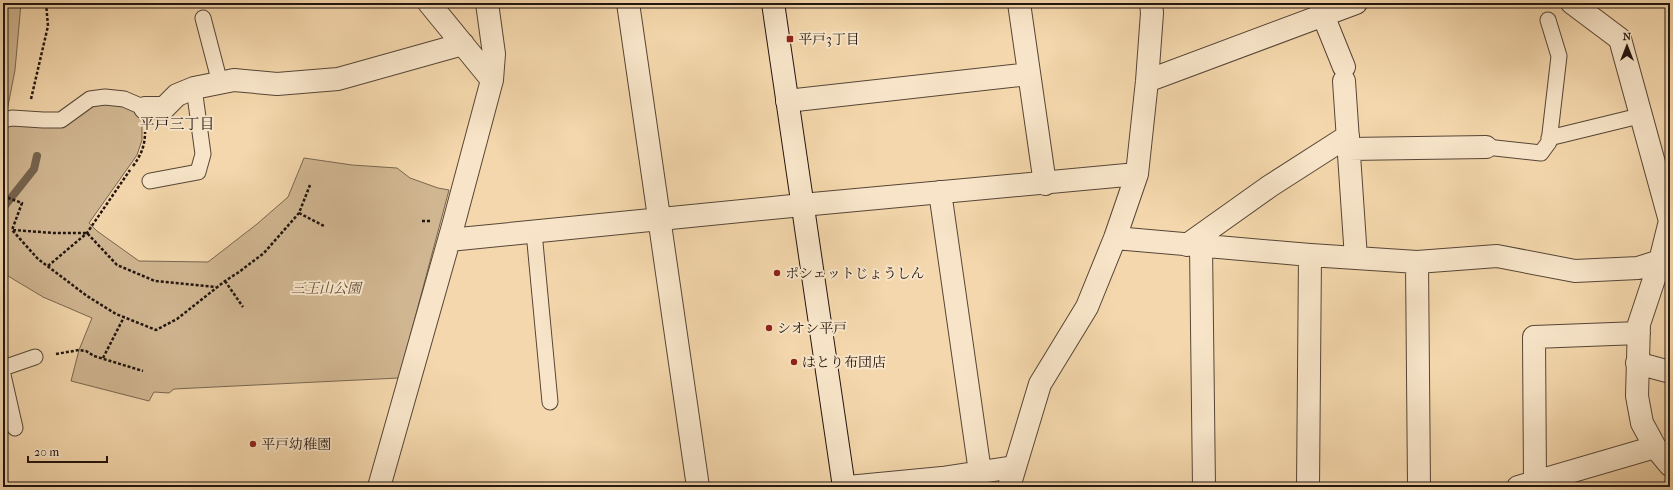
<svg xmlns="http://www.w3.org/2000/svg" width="1673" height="490" font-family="'IM FELL French Canon','Noto Serif JP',serif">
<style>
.green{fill:#d0b691;stroke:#796650}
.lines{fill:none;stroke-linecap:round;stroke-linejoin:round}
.stream{stroke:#75624d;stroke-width:8}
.lane-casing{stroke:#564636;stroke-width:17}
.street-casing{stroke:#564636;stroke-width:24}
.secondary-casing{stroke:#22150f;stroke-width:24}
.path{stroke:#22150f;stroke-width:2.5;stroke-dasharray:3 2;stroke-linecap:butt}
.lane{stroke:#f8e5c9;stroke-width:15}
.street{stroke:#f8e5c9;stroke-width:22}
.secondary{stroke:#f8e5c9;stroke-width:22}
.poi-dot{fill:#8f2418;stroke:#f8e5c9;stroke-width:1.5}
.labels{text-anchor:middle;stroke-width:4;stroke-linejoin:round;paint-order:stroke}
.poi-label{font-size:14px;fill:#22150f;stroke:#f8e5c9;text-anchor:start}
.park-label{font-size:14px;font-style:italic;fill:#5f4d3c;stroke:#f8e5c9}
.neighbourhood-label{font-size:15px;fill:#22150f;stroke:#f8e5c9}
</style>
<rect width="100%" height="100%" fill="#f4d7ac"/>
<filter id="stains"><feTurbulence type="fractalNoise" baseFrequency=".005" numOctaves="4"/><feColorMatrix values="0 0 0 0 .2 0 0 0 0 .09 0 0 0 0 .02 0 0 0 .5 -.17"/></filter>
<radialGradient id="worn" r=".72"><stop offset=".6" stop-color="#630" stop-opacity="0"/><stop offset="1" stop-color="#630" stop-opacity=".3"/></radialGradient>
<path class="green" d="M 3,3 L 21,3 L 15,70 L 7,111 L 3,113 Z
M 115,101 L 142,110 L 142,140 L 137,155 L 89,223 L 97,231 L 139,261 L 208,262 L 257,224 L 288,197 L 304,158 L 352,165 L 397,168 L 410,178 L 438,188 L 449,190 L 399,378 L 174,389 L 169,393 L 154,392 L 149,401 L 71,381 L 79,350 L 92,318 L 43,297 L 3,273 L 3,123 L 44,124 L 91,103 Z"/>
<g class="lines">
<path class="stream" d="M 3,208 L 34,169 L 37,156"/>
<g class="lane-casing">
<path id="lane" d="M 203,18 L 220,83
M 3,120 L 12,118 L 43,120 L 61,120 L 90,99 L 105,97 L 124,99 L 145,108
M 1549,138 L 1631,118
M 1486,147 L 1541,153 L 1549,142 L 1559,56 L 1548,20
M 150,181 L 198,172 L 203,154 L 194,88
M 534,232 L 550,402
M 3,368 L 35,357
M 3,375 L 15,428"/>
</g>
<g class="street-casing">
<path id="street" d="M 429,3 L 492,80
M 628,3 L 698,487
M 1019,3 L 1045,184
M 1572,3 L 1620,39 L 1670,221 L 1660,261 L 1639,324 L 1637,396 L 1642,423 L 1655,447 L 1670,465
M 1323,15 L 1344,67
M 1147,81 L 1356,3
M 1344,81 L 1356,258
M 787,101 L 1029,74
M 145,108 L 164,108 L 177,95 L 194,88 L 234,80 L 277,84 L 338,79 L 463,44
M 1349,149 L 1486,147
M 940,192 L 980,472
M 1115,238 L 1310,255 L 1417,262 L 1497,256 L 1575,271 L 1638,268 L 1660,261
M 449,240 L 802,205 L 1137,174
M 1187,245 L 1270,186 L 1348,136
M 1201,246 L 1204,487
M 1417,262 L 1419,487
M 1637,363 L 1670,372
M 379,487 L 453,226 L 492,80 L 494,54 L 487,3
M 848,487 L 942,478 L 1014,467
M 1009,487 L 1040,384 L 1087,307 L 1115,238 L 1137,174 L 1147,81 L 1152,13 L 1151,3
M 1308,487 L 1310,255
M 1518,487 L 1655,447
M 1536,487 L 1535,482 L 1534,337 L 1639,333"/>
</g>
<g class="secondary-casing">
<path id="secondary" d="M 773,3 L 844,487"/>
</g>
<path class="path" d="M 31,99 L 48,26 L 46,3
M 133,166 C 141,155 145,146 145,132
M 3,196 L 22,203 L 12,230 L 38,259 L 87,296 L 116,314 L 156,330 L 177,319 L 225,281 L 239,272 L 264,253 L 299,213 L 310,185
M 299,213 L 324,226
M 422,221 L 430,221
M 13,230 L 53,233 L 87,233 L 117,265 L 155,281 L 216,287
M 48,266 L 87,233 L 130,170
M 225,281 L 243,307
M 56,354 L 79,350 L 86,351 L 94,356 L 143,371
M 103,358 L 124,317"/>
<use href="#lane" class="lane"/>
<use href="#street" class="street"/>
<use href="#secondary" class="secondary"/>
</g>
<g class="poi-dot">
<rect x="786" y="35" width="8" height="8" rx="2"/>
<circle cx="777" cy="273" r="4"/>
<circle cx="769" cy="328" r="4"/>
<circle cx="794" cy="362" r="4"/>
<circle cx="253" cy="444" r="4"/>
</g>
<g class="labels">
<g class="poi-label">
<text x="798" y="44">平戸3丁目</text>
<text x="785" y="278">ポシェットじょうしん</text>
<text x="777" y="333">シオン平戸</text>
<text x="802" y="367">はとり布団店</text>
<text x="261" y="449">平戸幼稚園</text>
</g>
<g class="park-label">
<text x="326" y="293">三王山公園</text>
</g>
<g class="neighbourhood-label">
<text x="177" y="129">平戸三丁目</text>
</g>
</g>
<rect width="1673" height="490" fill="none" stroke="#f4d7ac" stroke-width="16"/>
<rect x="4" y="4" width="1665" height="482" fill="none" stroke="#22150f" stroke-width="2"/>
<rect x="8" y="8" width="1657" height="474" fill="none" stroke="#22150f"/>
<g transform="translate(1627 46)" stroke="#f8e5c9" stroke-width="3" paint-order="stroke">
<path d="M0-3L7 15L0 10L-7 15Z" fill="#22150f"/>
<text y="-6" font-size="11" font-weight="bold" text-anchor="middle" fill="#22150f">N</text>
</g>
<path d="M28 456v6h79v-6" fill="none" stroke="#22150f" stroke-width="2"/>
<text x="34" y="456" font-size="12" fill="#22150f" stroke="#f8e5c9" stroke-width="3" paint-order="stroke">20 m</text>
<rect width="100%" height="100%" filter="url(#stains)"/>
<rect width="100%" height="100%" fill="url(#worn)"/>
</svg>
